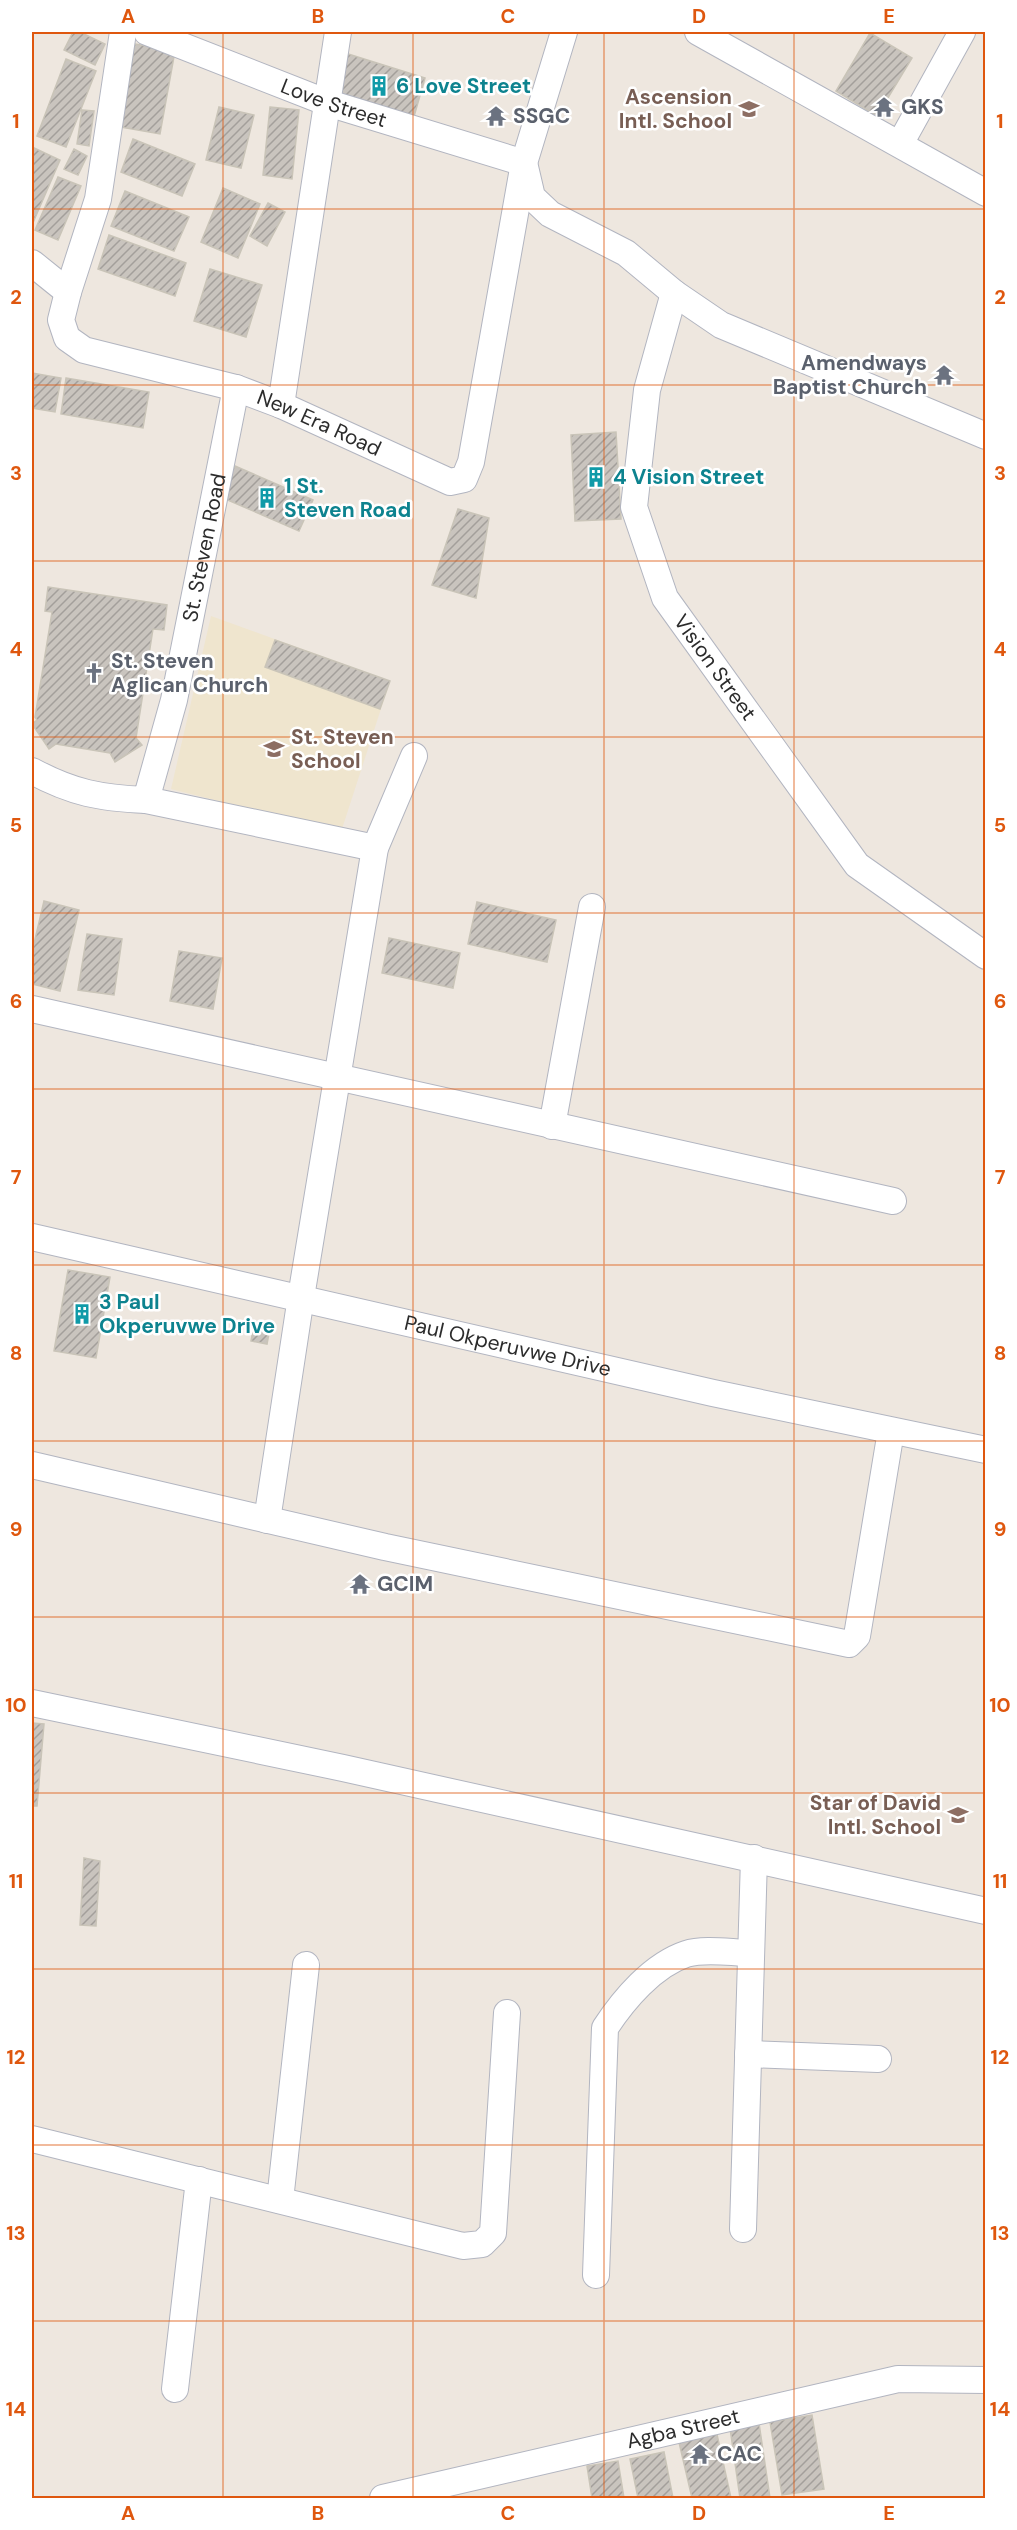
<svg xmlns="http://www.w3.org/2000/svg" width="1017" height="2530" font-family="'DM Sans',sans-serif">
<style>
.education{fill:#efe5ce}
.building{fill:url(#building-hatch);stroke:#c9c4b8;stroke-width:1.5}
.lines{fill:none;stroke-linecap:round;stroke-linejoin:round}
.street-casing{stroke:#b2b5c0;stroke-width:28}
.street{stroke:#fff;stroke-width:26}
.grid{fill:none;stroke:#df570e;stroke-width:1.5;stroke-opacity:0.55}
.labels{text-anchor:middle;stroke-width:5;stroke-linejoin:round;paint-order:stroke}
.culture-label{font-size:21px;font-weight:bold;fill:#0d838f;stroke:#fff;text-anchor:start}
.education-label{font-size:21px;font-weight:bold;fill:#785e54;stroke:#fff;text-anchor:end}
.street-label{font-size:21px;fill:#2c2c2c;stroke:#fff}
.worship-label{font-size:21px;font-weight:bold;fill:#5b616d;stroke:#fff;text-anchor:start}
.neatline{fill:none;stroke:#df570e;stroke-width:2}
.grid-label{font-size:20px;text-anchor:middle;font-weight:bold;fill:#df570e}
</style>
<defs>
<pattern id="building-hatch" width="6" height="6" patternUnits="userSpaceOnUse" patternTransform="scale(1.5)"><rect width="6" height="6" fill="#c9c4be"/><path d="M-1 1l2-2M0 6l6-6M5 7l2-2" fill="none" stroke="#a39f9b"/></pattern>
</defs>
<rect width="100%" height="100%" fill="#eee7df"/>
<path class="education" d="M 211,616 L 390,681 L 341,832 L 171,789 Z"/>
<path class="building" d="M 73,32 L 80,32 L 105,44 L 95,65 L 64,50 Z
M 870,33 L 912,58 L 877,116 L 836,91 Z
M 135,44 L 175,51 L 160,134 L 120,127 Z
M 345,53 L 425,78 L 413,120 L 332,94 Z
M 66,59 L 96,71 L 66,147 L 37,136 Z
M 219,107 L 254,115 L 241,168 L 206,160 Z
M 270,107 L 299,110 L 292,179 L 263,175 Z
M 82,110 L 94,111 L 89,146 L 77,144 Z
M 133,139 L 195,164 L 182,196 L 121,172 Z
M 32,147 L 60,160 L 32,225 Z
M 74,149 L 87,156 L 78,175 L 64,169 Z
M 58,177 L 81,186 L 58,240 L 35,230 Z
M 223,188 L 260,204 L 238,258 L 201,242 Z
M 125,191 L 189,217 L 174,251 L 111,226 Z
M 268,203 L 285,212 L 267,246 L 250,236 Z
M 109,235 L 186,263 L 175,296 L 98,269 Z
M 210,269 L 262,285 L 246,337 L 194,321 Z
M 32,373 L 61,378 L 55,412 L 32,408 Z
M 66,378 L 149,392 L 143,428 L 61,414 Z
M 616,432 L 621,519 L 575,521 L 571,435 Z
M 235,466 L 313,500 L 299,531 L 221,497 Z
M 458,509 L 489,518 L 476,598 L 432,585 Z
M 48,587 L 167,605 L 164,630 L 153,629 L 136,738 L 142,745 L 115,762 L 110,753 L 56,744 L 49,749 L 32,724 L 37,720 L 35,717 L 52,612 L 45,611 Z
M 275,640 L 390,681 L 380,709 L 265,667 Z
M 44,901 L 79,910 L 60,991 L 32,984 L 32,952 Z
M 477,902 L 556,920 L 547,962 L 468,944 Z
M 87,934 L 122,939 L 114,995 L 78,990 Z
M 389,938 L 460,953 L 453,988 L 382,973 Z
M 179,951 L 222,958 L 213,1009 L 170,1001 Z
M 68,1270 L 110,1277 L 96,1358 L 54,1351 Z
M 254,1325 L 270,1328 L 267,1344 L 251,1341 Z
M 32,1723 L 44,1724 L 37,1806 L 32,1806 Z
M 84,1858 L 100,1861 L 96,1926 L 80,1925 Z
M 812,2415 L 824,2489 L 782,2495 L 770,2422 Z
M 759,2423 L 770,2498 L 740,2498 L 730,2428 Z
M 716,2430 L 731,2498 L 692,2498 L 678,2438 Z
M 664,2452 L 673,2498 L 638,2498 L 630,2459 Z
M 618,2461 L 624,2498 L 592,2498 L 587,2466 Z"/>
<g class="lines">
<g class="street-casing">
<g id="street">
<path id="s1" d="M 123,32 L 98,199 L 68,292 L 61,320 L 67,338 L 84,350 L 236,388 L 281,405 L 450,482 L 464,479 L 471,462 L 524,163 L 564,32"/>
<path id="s2" d="M 147,32 L 328,103 L 524,163"/>
<path d="M 698,32 L 986,193"/>
<path d="M 900,144 L 962,32"/>
<path d="M 525,167 L 532,197 L 550,214 L 626,253 L 674,293 L 721,325 L 986,436"/>
<path d="M 32,263 L 68,292"/>
<path id="s3" d="M 674,293 L 647,390 L 634,507 L 665,598 L 857,865 L 986,956"/>
<path d="M 281,405 L 338,32"/>
<path id="s4" d="M 32,771 C 73,793 100,798 146,800 L 174,700 L 236,388"/>
<path d="M 146,800 L 375,848"/>
<path d="M 32,1009 L 893,1201"/>
<path d="M 552,1126 L 592,907"/>
<path id="s5" d="M 32,1237 L 713,1393 L 986,1450"/>
<path d="M 32,1465 L 385,1547 L 849,1644 L 857,1636 L 891,1431"/>
<path d="M 267,1520 L 301,1297 L 375,848 L 414,756"/>
<path d="M 32,1703 L 343,1768 L 986,1911"/>
<path d="M 748,2054 L 878,2059"/>
<path d="M 32,2139 L 463,2246 L 482,2244 L 493,2233 L 507,2013"/>
<path d="M 280,2200 L 306,1965"/>
<path d="M 743,2229 L 754,1858"/>
<path d="M 596,2275 L 605,2028 C 624,1999 653,1965 686,1954 C 705,1948 732,1953 751,1953"/>
<path d="M 175,2389 L 199,2180"/>
<path id="s6" d="M 383,2498 L 898,2379 L 986,2380"/>
</g>
</g>
<use href="#street" class="street"/>
</g>
<path class="grid" d="M 223,32 L 223,2498M 413,32 L 413,2498M 604,32 L 604,2498M 794,32 L 794,2498M 32,209 L 986,209M 32,385 L 986,385M 32,561 L 986,561M 32,737 L 986,737M 32,913 L 986,913M 32,1089 L 986,1089M 32,1265 L 986,1265M 32,1441 L 986,1441M 32,1617 L 986,1617M 32,1793 L 986,1793M 32,1969 L 986,1969M 32,2145 L 986,2145M 32,2321 L 986,2321"/>
<defs>
<g id="building-bare" transform="scale(1.62)"><path d="M-4-6H4V6H1V3H-1V6H-4ZM-2.5-4.3h1.7v1.8h-1.7ZM.8-4.3h1.7v1.8H.8ZM-2.5-1h1.7V.8h-1.7ZM.8-1h1.7V.8H.8Z" fill="#0f9aa8" stroke="#fff" stroke-width="2.5" paint-order="stroke"/></g>
<g id="temple-bare" transform="scale(1.62)"><path d="M0-6L5-2H3V0L6.5 2.5H4V6H1.5V3h-3V6H-4V2.5H-6.5L-3 0V-2H-5Z" fill="#6b7280" stroke="#fff" stroke-width="2.5" paint-order="stroke"/></g>
<g id="school-bare" transform="scale(1.62)"><path d="M0-5L7-2L0 1L-7-2ZM-4 1L0 2.5L4 1V4Q0 6-4 4Z" fill="#8d6e63" stroke="#fff" stroke-width="2.5" paint-order="stroke"/></g>
<g id="church-bare" transform="scale(1.62)"><path d="M-1.2-6h2.4v3.5h3.3v2.4h-3.3V6h-2.4V-.1h-3.3v-2.4h3.3Z" fill="#6b7280" stroke="#fff" stroke-width="2.5" paint-order="stroke"/></g>
</defs>
<g fill-rule="evenodd">
<use href="#building-bare" x="379" y="86"/>
<use href="#temple-bare" x="884" y="107"/>
<use href="#school-bare" x="749" y="109"/>
<use href="#temple-bare" x="496" y="116"/>
<use href="#temple-bare" x="944" y="375"/>
<use href="#building-bare" x="596" y="477"/>
<use href="#building-bare" x="267" y="498"/>
<use href="#church-bare" x="94" y="673"/>
<use href="#school-bare" x="274" y="749"/>
<use href="#building-bare" x="82" y="1314"/>
<use href="#temple-bare" x="360" y="1584"/>
<use href="#school-bare" x="958" y="1815"/>
<use href="#temple-bare" x="700" y="2454"/>
</g>
<g class="labels">
<g class="culture-label">
<text x="396" y="93">6 Love Street</text>
<text x="613" y="484">4 Vision Street</text>
<text x="284" y="493">1 St.<tspan x="284" dy="24">Steven Road</tspan></text>
<text x="99" y="1309">3 Paul<tspan x="99" dy="24">Okperuvwe Drive</tspan></text>
</g>
<g class="education-label">
<text x="732" y="104">Ascension<tspan x="732" dy="24">Intl. School</tspan></text>
<text x="291" y="744" text-anchor="start">St. Steven<tspan x="291" dy="24">School</tspan></text>
<text x="941" y="1810">Star of David<tspan x="941" dy="24">Intl. School</tspan></text>
</g>
<g class="street-label">
<text dy="7" stroke="none"><textPath href="#s2" startOffset="200">Love Street</textPath></text>
<text dy="7" stroke="none"><textPath href="#s1" startOffset="582">New Era Road</textPath></text>
<text dy="7" stroke="none"><textPath href="#s4" startOffset="378">St. Steven Road</textPath></text>
<text dy="7" stroke="none"><textPath href="#s3" startOffset="400">Vision Street</textPath></text>
<text dy="7" stroke="none"><textPath href="#s5" startOffset="488">Paul Okperuvwe Drive</textPath></text>
<text dy="7" stroke="none"><textPath href="#s6" startOffset="308">Agba Street</textPath></text>
</g>
<g class="worship-label">
<text x="901" y="114">GKS</text>
<text x="513" y="123">SSGC</text>
<text x="927" y="370" text-anchor="end">Amendways<tspan x="927" dy="24">Baptist Church</tspan></text>
<text x="111" y="668">St. Steven<tspan x="111" dy="24">Aglican Church</tspan></text>
<text x="377" y="1591">GCIM</text>
<text x="717" y="2461">CAC</text>
</g>
</g>
<rect width="1017" height="2530" fill="none" stroke="#ffffff" stroke-width="66"/>
<rect x="33" y="33" width="951" height="2464" class="neatline"/>
<g class="grid-label">
<text x="128" y="23">A</text>
<text x="318" y="23">B</text>
<text x="508" y="23">C</text>
<text x="699" y="23">D</text>
<text x="889" y="23">E</text>
<text x="16" y="128">1</text>
<text x="1000" y="128">1</text>
<text x="16" y="304">2</text>
<text x="1000" y="304">2</text>
<text x="16" y="480">3</text>
<text x="1000" y="480">3</text>
<text x="16" y="656">4</text>
<text x="1000" y="656">4</text>
<text x="16" y="832">5</text>
<text x="1000" y="832">5</text>
<text x="16" y="1008">6</text>
<text x="1000" y="1008">6</text>
<text x="16" y="1184">7</text>
<text x="1000" y="1184">7</text>
<text x="16" y="1360">8</text>
<text x="1000" y="1360">8</text>
<text x="16" y="1536">9</text>
<text x="1000" y="1536">9</text>
<text x="16" y="1712">10</text>
<text x="1000" y="1712">10</text>
<text x="16" y="1888">11</text>
<text x="1000" y="1888">11</text>
<text x="16" y="2064">12</text>
<text x="1000" y="2064">12</text>
<text x="16" y="2240">13</text>
<text x="1000" y="2240">13</text>
<text x="16" y="2416">14</text>
<text x="1000" y="2416">14</text>
<text x="128" y="2520">A</text>
<text x="318" y="2520">B</text>
<text x="508" y="2520">C</text>
<text x="699" y="2520">D</text>
<text x="889" y="2520">E</text>
</g>
</svg>
